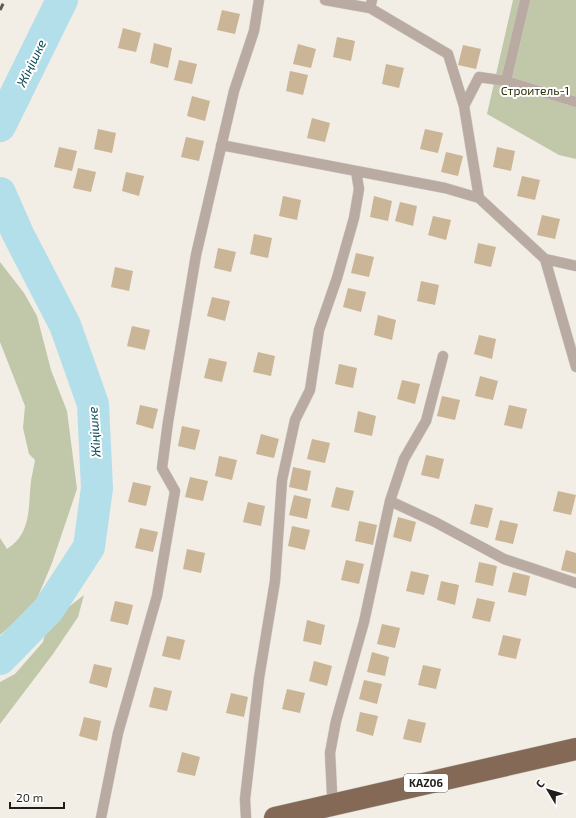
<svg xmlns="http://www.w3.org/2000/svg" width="576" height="818" font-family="'Exo 2',sans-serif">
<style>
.green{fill:#c0c8a9}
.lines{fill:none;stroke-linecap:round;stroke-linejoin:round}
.river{stroke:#b3dfeb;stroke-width:32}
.building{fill:#cab596}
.service-casing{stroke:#ccc8c1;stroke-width:11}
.trunk-casing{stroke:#ccc8c1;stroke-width:23}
.service{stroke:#b9aba1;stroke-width:10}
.trunk{stroke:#846956;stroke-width:22}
.rail{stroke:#5c5955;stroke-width:3;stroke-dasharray:7 7;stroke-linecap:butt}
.labels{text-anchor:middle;stroke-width:4;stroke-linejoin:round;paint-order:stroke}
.shield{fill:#fff;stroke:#636260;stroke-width:1}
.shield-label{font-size:11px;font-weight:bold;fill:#201e1c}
.park-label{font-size:12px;fill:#272e03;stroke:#fff}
.water-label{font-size:13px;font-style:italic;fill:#094856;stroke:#fff}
</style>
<rect width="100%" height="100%" fill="#f2ede5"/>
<path class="green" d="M 513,0 L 576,0 L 576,159 L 559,155 L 487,114 Z
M 0,262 L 24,293 L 37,316 L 51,370 L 67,411 L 77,489 L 52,563 L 34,606 L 0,635 L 0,538 L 7,549 C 32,533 28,507 31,481 C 32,474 34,467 35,460 L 29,454 L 23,428 L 25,406 L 0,342 Z
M 84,595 L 78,617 L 53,654 L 0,724 L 0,682 L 15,674 L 43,642 L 48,623 Z"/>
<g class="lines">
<path class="river" d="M 0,126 L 62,0
M 0,193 L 18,234 L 65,325 L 93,404 L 97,488 L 89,547 L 48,610 L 0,659"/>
</g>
<path class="building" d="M 222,10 L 240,14 L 235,34 L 217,30 Z
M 123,28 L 141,33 L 136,52 L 118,48 Z
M 337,37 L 355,41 L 351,61 L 333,57 Z
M 154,43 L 172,48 L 168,68 L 150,63 Z
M 298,44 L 316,49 L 311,68 L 293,64 Z
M 463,45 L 481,49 L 476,69 L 458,65 Z
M 179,60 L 197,64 L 192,84 L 174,80 Z
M 386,64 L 404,68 L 399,88 L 382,84 Z
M 290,71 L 308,75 L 303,95 L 286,91 Z
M 192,96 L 210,101 L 205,121 L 187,116 Z
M 312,118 L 330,123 L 325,142 L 307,138 Z
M 98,129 L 116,133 L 112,153 L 94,149 Z
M 425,129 L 443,133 L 438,153 L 420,149 Z
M 186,137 L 204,141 L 199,161 L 181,157 Z
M 59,147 L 77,151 L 72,171 L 54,167 Z
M 497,147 L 515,151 L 511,171 L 493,167 Z
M 446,152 L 463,156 L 458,176 L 441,172 Z
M 78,168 L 96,172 L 91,192 L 73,188 Z
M 126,172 L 144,176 L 139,196 L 122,191 Z
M 522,176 L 540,180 L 535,200 L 517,196 Z
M 283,196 L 301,200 L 297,220 L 279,216 Z
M 374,196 L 392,201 L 388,221 L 370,217 Z
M 400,202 L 417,206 L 413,226 L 395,221 Z
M 542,215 L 560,219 L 555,239 L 537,235 Z
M 433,216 L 451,220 L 446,240 L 428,235 Z
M 254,234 L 272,238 L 268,258 L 250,254 Z
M 478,243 L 496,247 L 491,267 L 474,263 Z
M 218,248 L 236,252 L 231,272 L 214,268 Z
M 356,253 L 374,257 L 369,277 L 351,273 Z
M 115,267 L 133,271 L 129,291 L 111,287 Z
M 421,281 L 439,285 L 435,305 L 417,301 Z
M 348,288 L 366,292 L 361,312 L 343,307 Z
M 212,297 L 230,301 L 225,321 L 207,316 Z
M 378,315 L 396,320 L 392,340 L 374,335 Z
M 132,326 L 150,330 L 145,350 L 127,346 Z
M 479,335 L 496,339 L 492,359 L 474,354 Z
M 258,352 L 275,356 L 271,376 L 253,372 Z
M 209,358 L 227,362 L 222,382 L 204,378 Z
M 339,364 L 357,368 L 353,388 L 335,384 Z
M 480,376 L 498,381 L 493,400 L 475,396 Z
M 402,380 L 420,384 L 415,404 L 397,399 Z
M 442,396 L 460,400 L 455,420 L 437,416 Z
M 140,405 L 158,409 L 153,429 L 136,424 Z
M 509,405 L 527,409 L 522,429 L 504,425 Z
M 358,411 L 376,416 L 372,436 L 354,432 Z
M 182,426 L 200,430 L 195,450 L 178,446 Z
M 261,434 L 279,439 L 274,458 L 256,454 Z
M 312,439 L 330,443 L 325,463 L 307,459 Z
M 426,455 L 444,459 L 439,479 L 421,475 Z
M 219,456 L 237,460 L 232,480 L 215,476 Z
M 293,467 L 311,471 L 307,491 L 289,487 Z
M 190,477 L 208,481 L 203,501 L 185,497 Z
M 133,482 L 151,486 L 146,506 L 128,502 Z
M 336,487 L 354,491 L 349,511 L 331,507 Z
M 558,491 L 576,495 L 571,515 L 553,511 Z
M 294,495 L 311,499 L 307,519 L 289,515 Z
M 248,502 L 265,506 L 261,526 L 243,522 Z
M 475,504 L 493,508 L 488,528 L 470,524 Z
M 398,517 L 416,522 L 411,542 L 393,537 Z
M 500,520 L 518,524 L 513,544 L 495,540 Z
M 359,521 L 377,525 L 373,545 L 355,541 Z
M 292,526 L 310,530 L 305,550 L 288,546 Z
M 140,528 L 158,532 L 153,552 L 135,548 Z
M 187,549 L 205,553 L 201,573 L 183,569 Z
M 566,550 L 576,553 L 576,574 L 561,570 Z
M 346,560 L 364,564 L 359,584 L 341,580 Z
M 479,562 L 497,566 L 493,586 L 475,582 Z
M 411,571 L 429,575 L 424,595 L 406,591 Z
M 513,572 L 530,576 L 526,596 L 508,592 Z
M 441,581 L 459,585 L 455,605 L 437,600 Z
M 477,598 L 495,602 L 490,622 L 472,618 Z
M 115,601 L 133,605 L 128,625 L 110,621 Z
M 307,620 L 325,625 L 321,645 L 303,641 Z
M 382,624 L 400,628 L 395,648 L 377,644 Z
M 503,635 L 521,639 L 516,659 L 498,655 Z
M 167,636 L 185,640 L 180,660 L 162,656 Z
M 372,652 L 389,657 L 385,676 L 367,672 Z
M 314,661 L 332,666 L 327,686 L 309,681 Z
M 94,664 L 112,668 L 107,688 L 89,683 Z
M 423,665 L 441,669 L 436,689 L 418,685 Z
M 364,680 L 382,684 L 377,704 L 359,699 Z
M 154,687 L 172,691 L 167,711 L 149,707 Z
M 287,689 L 305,693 L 300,713 L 282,709 Z
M 231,693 L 248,697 L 244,717 L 226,713 Z
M 360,712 L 378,716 L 373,736 L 356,731 Z
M 84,717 L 101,721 L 97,741 L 79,736 Z
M 408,719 L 426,723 L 421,743 L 403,739 Z
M 182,752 L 200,757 L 195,776 L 177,772 Z"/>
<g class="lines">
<g class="service-casing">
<path id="service" d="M 325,0 L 370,8
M 372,0 L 370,8 L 448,54 L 464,106
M 525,0 L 506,81 L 479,77 L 464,106 L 479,198 L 545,259 L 576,266
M 506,81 L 576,102
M 221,145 L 445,188 L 479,198
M 545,259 L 576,367
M 390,501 L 404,459 L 426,421 L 443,356
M 335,803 L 332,793 L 330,753 L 336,721 L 364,622 L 390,501 L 435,522 L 504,559 L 576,583
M 101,818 L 118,733 L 157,596 L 175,491 L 162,468 L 168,422 L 196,255 L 234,91 L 254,31 L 259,0
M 246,818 L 245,799 L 259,678 L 275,581 L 282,480 L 295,420 L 310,390 L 319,330 L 337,278 L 354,218 L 359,189 L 356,171"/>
</g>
<g class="trunk-casing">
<path id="trunk" d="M 275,818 L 576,749"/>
</g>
<use href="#service" class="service"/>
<use href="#trunk" class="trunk"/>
<path class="rail" d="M 0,10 L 5,0"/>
</g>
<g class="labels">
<rect class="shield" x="404" y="774" width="44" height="18" rx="3"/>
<g class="shield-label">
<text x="426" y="787">KАZ06</text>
</g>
<g class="park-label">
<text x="535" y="95">Строитель-1</text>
</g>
<g class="water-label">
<text transform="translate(31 63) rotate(-64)" y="5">Жіңішке</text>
<text transform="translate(94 432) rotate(-94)" y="5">Жіңішке</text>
</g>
</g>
<g transform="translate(548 790) rotate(308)" stroke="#ffffff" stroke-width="3" paint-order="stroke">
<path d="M0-3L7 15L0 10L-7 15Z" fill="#201e1c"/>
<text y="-6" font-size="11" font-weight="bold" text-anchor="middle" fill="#201e1c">С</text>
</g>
<path d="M10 802v6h54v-6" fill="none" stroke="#201e1c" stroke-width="2"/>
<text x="16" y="802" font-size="12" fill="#201e1c" stroke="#ffffff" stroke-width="3" paint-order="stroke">20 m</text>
</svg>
